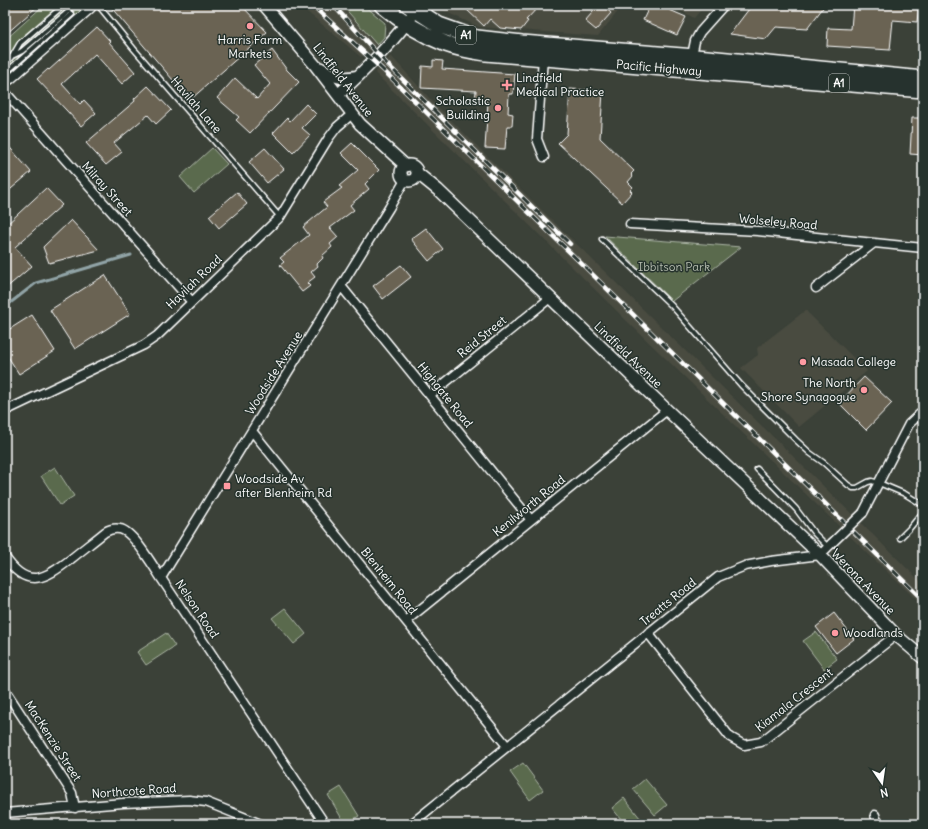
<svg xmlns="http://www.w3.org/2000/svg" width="928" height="829" font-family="Delius,sans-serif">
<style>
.built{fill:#494b40}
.green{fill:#5a6b4d;stroke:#acb5a6}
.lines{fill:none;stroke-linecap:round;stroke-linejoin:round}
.stream{stroke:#91a4a7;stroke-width:3}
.building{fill:#6b6353;stroke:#fff}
.lane-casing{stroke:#fff;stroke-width:7}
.street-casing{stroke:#fff;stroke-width:11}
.secondary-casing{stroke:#fff;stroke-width:14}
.highway-casing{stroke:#fff;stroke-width:18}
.lane{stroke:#26332d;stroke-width:4}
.street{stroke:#26332d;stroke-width:8}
.secondary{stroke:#26332d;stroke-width:11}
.highway{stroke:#26332d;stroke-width:15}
.rail-casing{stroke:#fff;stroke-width:4.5}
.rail{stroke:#26332d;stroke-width:3;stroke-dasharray:9;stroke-linecap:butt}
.street-bridge-casing{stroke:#fff;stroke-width:11;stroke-linecap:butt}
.street-bridge{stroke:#26332d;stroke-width:8}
.poi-dot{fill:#ff9aa2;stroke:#26332d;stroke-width:1.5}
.labels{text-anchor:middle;stroke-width:3;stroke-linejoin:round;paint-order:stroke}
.shield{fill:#26332d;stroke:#bec2c0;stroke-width:1}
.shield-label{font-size:11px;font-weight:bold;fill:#fff}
.poi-label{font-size:12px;fill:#fff;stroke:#26332d;text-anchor:start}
.street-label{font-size:12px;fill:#fff;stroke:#26332d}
.park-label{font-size:12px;fill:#b5bcaf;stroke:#26332d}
</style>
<rect width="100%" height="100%" fill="#3b4138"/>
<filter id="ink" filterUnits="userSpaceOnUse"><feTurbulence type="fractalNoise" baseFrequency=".025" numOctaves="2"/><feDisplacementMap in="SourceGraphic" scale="8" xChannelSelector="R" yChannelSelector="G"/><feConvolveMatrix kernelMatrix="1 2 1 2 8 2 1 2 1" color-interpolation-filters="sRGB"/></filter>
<g filter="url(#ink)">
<path class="built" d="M 299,5 L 342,5 L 377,45 L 361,57 Z
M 440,5 L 623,5 L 598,36 L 479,27 L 442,10 Z
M 671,5 L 705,5 L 694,18 Z
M 391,56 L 431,100 L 498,167 L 923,584 L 923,606 L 814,502 L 629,323 L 375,73 Z
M 806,310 L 808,313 L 867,371 L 799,427 L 741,368 L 758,355 L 757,348 Z"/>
<path class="green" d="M 44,5 L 89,5 L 5,80 L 5,40 Z
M 342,5 L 364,5 L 385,23 L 384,37 L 377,45 Z
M 212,148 L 227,164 L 194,193 L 180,177 Z
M 605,236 L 741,247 L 672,301 Z
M 55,467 L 74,496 L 60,505 L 41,476 Z
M 285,608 L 306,634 L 294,644 L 272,618 Z
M 816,632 L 837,659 L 824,669 L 803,641 Z
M 166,633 L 175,646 L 146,665 L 137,652 Z
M 523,763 L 543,790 L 530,800 L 510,772 Z
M 645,779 L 667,805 L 655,815 L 633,789 Z
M 341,787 L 359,816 L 345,824 L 328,795 Z
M 624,798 L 645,824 L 625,824 L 612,808 Z"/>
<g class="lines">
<path class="stream" d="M 5,307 L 36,283 L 131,255"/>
</g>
<path class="building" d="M 5,5 L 39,5 L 5,35 Z
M 109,5 L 241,5 L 267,32 L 190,100 Z
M 468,5 L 540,5 L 526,20 L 528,21 L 521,30 L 500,28 L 490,19 L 484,26 L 466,9 Z
M 599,5 L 602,5 L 611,13 L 596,30 L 585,21 Z
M 650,5 L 658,5 L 686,17 L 677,35 L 643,20 Z
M 752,5 L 825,5 L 807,29 L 776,27 L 766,39 L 730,34 Z
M 853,5 L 919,5 L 917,22 L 893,20 L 890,50 L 827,46 L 828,28 L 851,29 Z
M 97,27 L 110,41 L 109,42 L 135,72 L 122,84 L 95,54 L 62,84 L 80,104 L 84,100 L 96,113 L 81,126 L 37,79 L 48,69 L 49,70 Z
M 272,50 L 287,70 L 299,82 L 250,133 L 236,120 L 239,117 L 217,98 L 235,78 L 257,99 L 270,84 L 254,65 Z
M 433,60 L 443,61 L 442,69 L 515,74 L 513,94 L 509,94 L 508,113 L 513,114 L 512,126 L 507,126 L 505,149 L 485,148 L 488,102 L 475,101 L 476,91 L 421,88 L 422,66 L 433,67 Z
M 148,86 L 171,110 L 156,124 L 148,115 L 114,143 L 122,152 L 106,165 L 86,143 L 135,101 L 134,99 Z
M 570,89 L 603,91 L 600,138 L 634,171 L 631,174 L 633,176 L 628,182 L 633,187 L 630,190 L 632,192 L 622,203 L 558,143 L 567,134 Z
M 306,104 L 316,114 L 302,128 L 310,135 L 293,153 L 273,133 L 287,118 L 290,121 Z
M 912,118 L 923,118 L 923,155 L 910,154 Z
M 5,142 L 31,172 L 5,194 Z
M 352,143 L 379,170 L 365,184 L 369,189 L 350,205 L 354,210 L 330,228 L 338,237 L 330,244 L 332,247 L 322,256 L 323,258 L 317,264 L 318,266 L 311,272 L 315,277 L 307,283 L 310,286 L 302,292 L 280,265 L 284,262 L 280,258 L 309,235 L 303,227 L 327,207 L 323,202 L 342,188 L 339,186 L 358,170 L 341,153 Z
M 265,148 L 284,169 L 267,183 L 249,162 Z
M 46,188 L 62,205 L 15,247 L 32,266 L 5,289 L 5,226 Z
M 237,192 L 247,204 L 219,228 L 209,216 Z
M 71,220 L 99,250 L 49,263 L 43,247 Z
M 426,228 L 443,249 L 429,261 L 411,239 Z
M 401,265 L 411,277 L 383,299 L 373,286 Z
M 105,275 L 130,314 L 75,349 L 50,310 Z
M 32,315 L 55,351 L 19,374 L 5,352 L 5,332 Z
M 864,377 L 892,403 L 866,430 L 839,403 Z
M 834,613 L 854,639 L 836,653 L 816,627 Z"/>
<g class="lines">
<g class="lane-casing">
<path id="lane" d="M 98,5 L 134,49 L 280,217
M 14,55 L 22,51 L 69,11
M 5,66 L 6,63 L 13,55 L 20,43 L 64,5
M 5,69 L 11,68 L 72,14
M 602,239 L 672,306 L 741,385 L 796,440 L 810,453 L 824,463 L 848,485 L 853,488 L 857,488 L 868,482 L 872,481 L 879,483 L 905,494 L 923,505
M 757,469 L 796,509 L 814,533 L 828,547
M 900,538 L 909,529 L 923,512"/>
</g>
<g class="street-casing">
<path id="street" d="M 543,58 L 537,139 L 544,157
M 691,60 L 695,41 L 700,32 L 724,5
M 5,82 L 11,79 L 91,8
M 5,92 L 192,302
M 630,224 L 758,231 L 923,248
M 341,286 L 531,520
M 816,288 L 874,243
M 430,395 L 550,298
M 5,411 L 144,345 L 157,336 L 254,242 L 280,217 L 328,139 L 337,127 L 352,114
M 252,431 L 507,746
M 863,513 L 909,424 L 923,411
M 5,557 C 27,590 45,579 71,559 C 82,550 94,541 105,532 C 110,529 115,528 120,529 C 133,531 153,566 161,578 L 325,824
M 161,578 L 389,208 L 405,180
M 406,621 L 667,410
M 648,633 L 730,737 L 744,745 L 761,742 L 896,635
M 5,690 L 72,793 L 75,808
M 5,813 L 123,803 L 189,800 L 206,802 L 261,824
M 875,815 L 878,824
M 411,824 L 718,577 L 745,566 L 771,561 L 820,555 L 832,543"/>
</g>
<g class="secondary-casing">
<path id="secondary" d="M 264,5 L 315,65 L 360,124 L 406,166
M 320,68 C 335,77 341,80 358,76
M 338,95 C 366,69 394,42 416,10
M401 173a8 8 0 1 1 16 0a8 8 0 1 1-16 0Z
M 417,173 L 438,190 L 667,410 L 820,555 L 896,635 L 923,658"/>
</g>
<g class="highway-casing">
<path id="highway" d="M 382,5 C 401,21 423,35 446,44 C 459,49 473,51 486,53 L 923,90
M 408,5 L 439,25 L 467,35 L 477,38 L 522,43 L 707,58 L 758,63 L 923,79"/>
</g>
<use href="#lane" class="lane"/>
<use href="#street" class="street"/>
<use href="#secondary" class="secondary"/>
<use href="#highway" class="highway"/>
<g class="rail-casing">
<path id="rail" d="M 312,5 L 382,69 L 589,271 L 923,600
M 333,5 L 387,64 L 570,244"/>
</g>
<use href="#rail" class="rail"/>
<g class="street-bridge-casing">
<path id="street-bridge" d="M 832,543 L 863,513"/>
</g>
<use href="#street-bridge" class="street-bridge"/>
</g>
</g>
<g class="poi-dot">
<circle cx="250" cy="26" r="4"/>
<path d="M505 79h4v4h4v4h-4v4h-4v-4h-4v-4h4z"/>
<circle cx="498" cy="108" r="4"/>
<circle cx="803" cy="362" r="4"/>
<circle cx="864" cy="390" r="4"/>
<rect x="223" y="482" width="8" height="8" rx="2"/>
<circle cx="835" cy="633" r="4"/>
</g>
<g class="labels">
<g class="shield">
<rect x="456" y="26" width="20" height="18" rx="3"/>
<rect x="829" y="74" width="20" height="18" rx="3"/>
</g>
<g class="shield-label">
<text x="466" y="39">A1</text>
<text x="839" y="87">A1</text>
</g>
<g class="poi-label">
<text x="250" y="44" text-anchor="middle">Harris Farm<tspan x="250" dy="14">Markets</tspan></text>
<text x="516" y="82">Lindfield<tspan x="516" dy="14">Medical Practice</tspan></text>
<text x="490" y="105" text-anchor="end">Scholastic<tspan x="490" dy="14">Building</tspan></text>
<text x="811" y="366">Masada College</text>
<text x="856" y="387" text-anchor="end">The North<tspan x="856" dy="14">Shore Synagogue</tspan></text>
<text x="235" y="483">Woodside Av<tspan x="235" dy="14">after Blenheim Rd</tspan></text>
<text x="843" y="637">Woodlands</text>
</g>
<g class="street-label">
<text transform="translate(659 68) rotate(5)" y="4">Pacific Highway</text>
<text transform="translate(343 80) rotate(52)" y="4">Lindfield Avenue</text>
<text transform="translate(196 105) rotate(49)" y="4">Havilah Lane</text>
<text transform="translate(107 189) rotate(48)" y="4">Milray Street</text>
<text transform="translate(778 222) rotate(5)" y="4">Wolseley Road</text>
<text transform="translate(194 282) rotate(-44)" y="4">Havilah Road</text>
<text transform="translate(482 337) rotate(-39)" y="4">Reid Street</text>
<text transform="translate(628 355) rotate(44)" y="4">Lindfield Avenue</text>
<text transform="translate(274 373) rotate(-58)" y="4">Woodside Avenue</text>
<text transform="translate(445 395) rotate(51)" y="4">Highgate Road</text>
<text transform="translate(529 506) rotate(-39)" y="4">Kenilworth Road</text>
<text transform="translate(389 581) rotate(51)" y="4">Blenheim Road</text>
<text transform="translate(863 582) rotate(46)" y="4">Werona Avenue</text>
<text transform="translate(668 602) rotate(-39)" y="4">Treatts Road</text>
<text transform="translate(197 609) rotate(56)" y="4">Nelson Road</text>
<text transform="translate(794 700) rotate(-38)" y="4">Kiamala Crescent</text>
<text transform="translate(53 741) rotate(57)" y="4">MacKenzie Street</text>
<text transform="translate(134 791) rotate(-4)" y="4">Northcote Road</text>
</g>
<g class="park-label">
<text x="674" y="271">Ibbitson Park</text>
</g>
</g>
<rect width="928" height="829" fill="none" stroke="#26332d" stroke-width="20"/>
<rect x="10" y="10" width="908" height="809" fill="none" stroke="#fff" stroke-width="1.5" filter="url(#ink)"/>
<g transform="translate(882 783) rotate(167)" stroke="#26332d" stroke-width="3" paint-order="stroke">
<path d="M0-3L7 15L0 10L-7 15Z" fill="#ffffff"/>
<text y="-6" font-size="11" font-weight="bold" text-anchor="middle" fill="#ffffff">N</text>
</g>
</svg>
